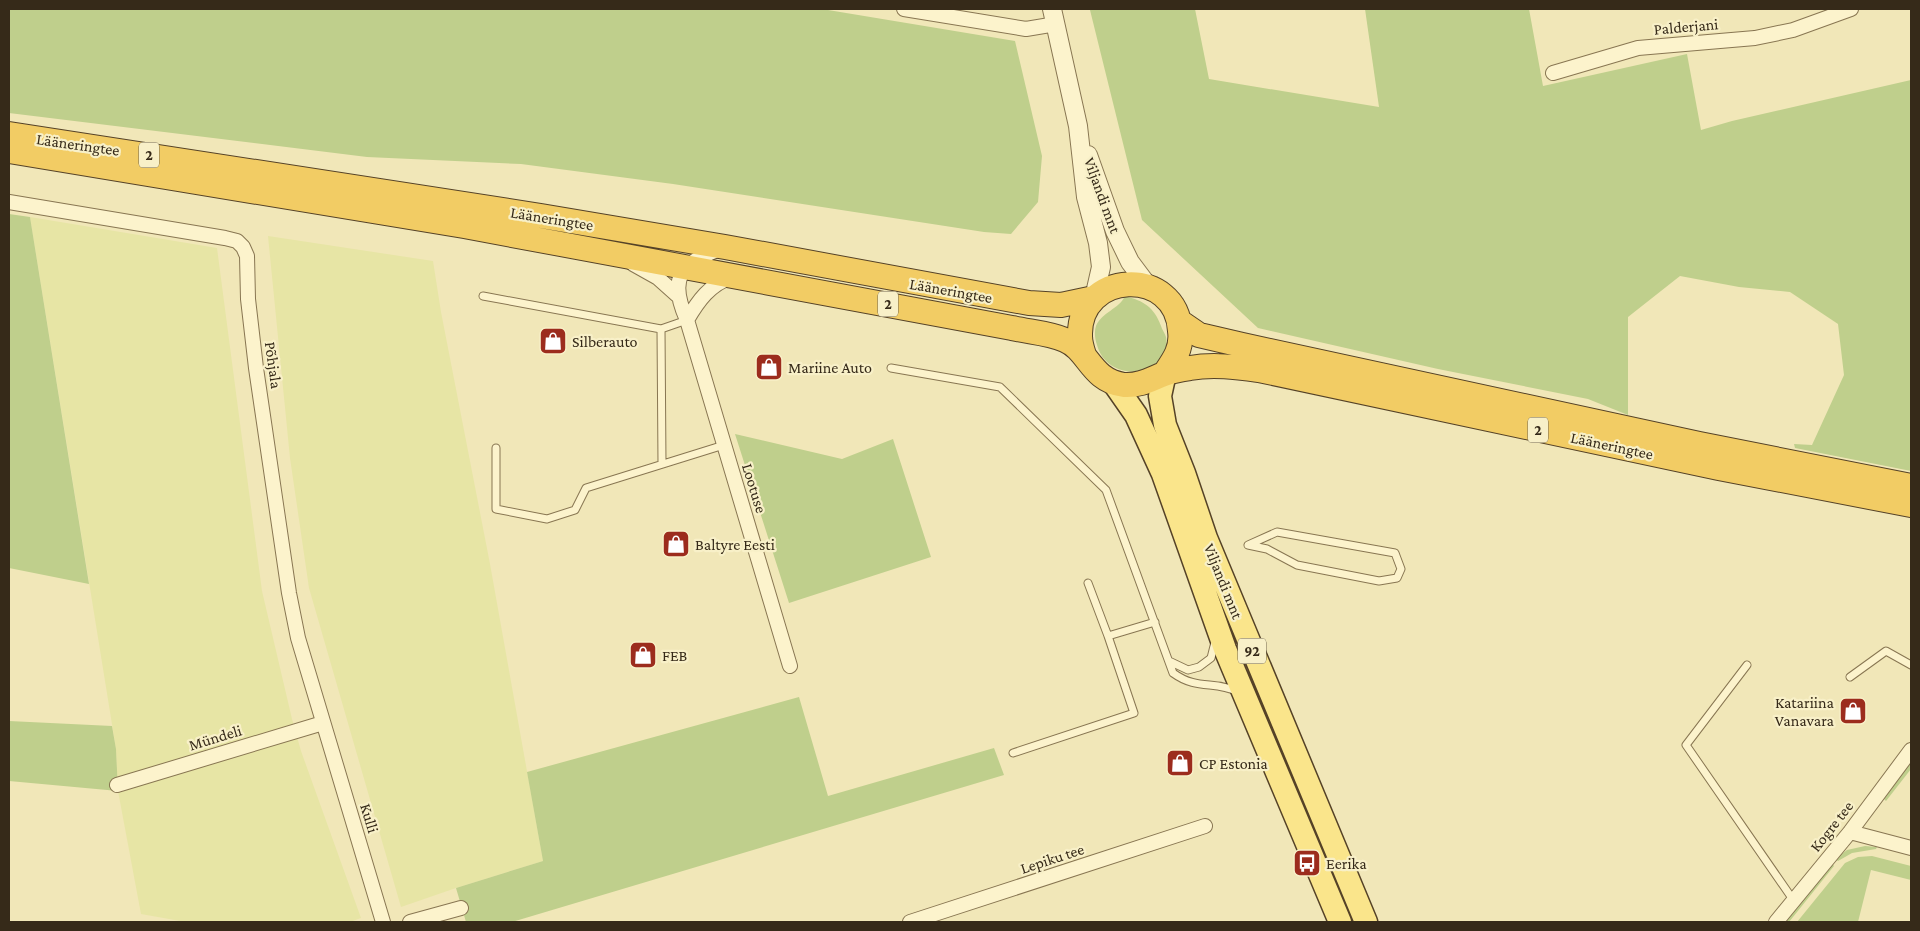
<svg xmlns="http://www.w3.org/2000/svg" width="1920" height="931" font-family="'Crimson Pro',serif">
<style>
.farmland{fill:#e7e5a5}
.green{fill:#bfcf8c}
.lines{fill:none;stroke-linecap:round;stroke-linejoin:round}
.service-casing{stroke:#887652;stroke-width:9}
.minor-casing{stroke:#887652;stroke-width:16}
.tertiary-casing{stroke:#887652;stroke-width:20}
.primary-casing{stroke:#554227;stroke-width:25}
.trunk-casing{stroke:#554227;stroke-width:26}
.service{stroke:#fcf3cc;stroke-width:7}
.minor{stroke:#fcf3cc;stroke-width:14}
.tertiary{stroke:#fcf3cc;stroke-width:18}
.primary{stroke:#fae58b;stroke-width:22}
.trunk{stroke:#f2cc64;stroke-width:24}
.labels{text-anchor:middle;stroke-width:4.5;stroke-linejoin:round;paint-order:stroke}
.shield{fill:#f8f0c8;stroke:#70654e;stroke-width:1}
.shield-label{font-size:15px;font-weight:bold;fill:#362a19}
.street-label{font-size:16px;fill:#362a19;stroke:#f8f0c8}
.poi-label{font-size:16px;fill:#362a19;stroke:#f8f0c8;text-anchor:start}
</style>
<rect width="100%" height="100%" fill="#f1e7b8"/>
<path class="farmland" d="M 30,217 L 217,248 L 262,591 L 292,719 L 301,751 L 361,918 L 350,922 L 186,922 L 141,914 L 118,791 L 116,749 Z
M 268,236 L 433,261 L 441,312 L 490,564 L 543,861 L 456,888 L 401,907 L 309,588 L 290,458 Z"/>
<path class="green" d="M 9,9 L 822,9 L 1015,41 L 1042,156 L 1038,202 L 1011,234 L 984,232 L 673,184 L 521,164 L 367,157 L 9,113 Z
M 1094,9 L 1195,9 L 1209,79 L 1379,107 L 1365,9 L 1529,9 L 1543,86 L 1687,54 L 1701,130 L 1732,121 L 1911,80 L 1911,471 L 1795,448 L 1794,444 L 1812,445 L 1844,375 L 1838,324 L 1790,292 L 1739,287 L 1680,276 L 1628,317 L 1628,415 L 1588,399 L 1438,369 L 1258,328 L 1142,220 L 1090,10 Z
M 9,214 L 30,217 L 89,584 L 9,568 Z
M 1125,296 C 1144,301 1154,307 1161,326 C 1162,330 1165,333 1166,337 C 1174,377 1108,386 1097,345 C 1095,339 1094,332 1096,326 C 1102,312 1119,309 1125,296 Z
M 735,434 L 842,459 L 893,439 L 931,557 L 789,603 Z
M 799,697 L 828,796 L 994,748 L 1004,775 L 512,922 L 466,922 L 456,888 L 543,861 L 527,772 Z
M 9,721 L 112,726 L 116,749 L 118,791 L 9,781 Z
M 1911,762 L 1911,769 L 1886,801 L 1883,798 Z
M 1865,846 L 1877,847 L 1876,849 L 1852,853 L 1838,861 L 1835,859 L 1847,850 Z
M 1872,856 L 1911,866 L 1911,880 L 1871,870 L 1858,922 L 1797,922 L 1845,863 L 1858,857 Z
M 1831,862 L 1834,866 L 1789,922 L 1784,922 Z"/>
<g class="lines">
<g class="service-casing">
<path id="service" d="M 483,296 L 661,329 L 662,464
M 661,329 L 687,320
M 891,368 L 1000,387 L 1106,490 L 1173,673 C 1198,691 1214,680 1238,692
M 496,448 L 496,509 L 547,519 L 575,510 L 586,488 L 724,445
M 1277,532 L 1395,553 L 1401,569 L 1397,578 L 1379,581 L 1297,565 L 1267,549 L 1248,545 Z
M 1088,583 L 1108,636
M 1169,661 L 1188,670 L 1199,667 L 1211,658 L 1215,642
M 1747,665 L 1686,745 L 1794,901
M 1850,677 L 1886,651 L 1911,665
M 1013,753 L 1134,713 L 1108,636 L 1155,622"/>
</g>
<g class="minor-casing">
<path id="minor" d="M 904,9 L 1026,29 L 1056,24
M 1553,73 L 1638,48 L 1755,38 L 1793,30 L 1851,9
M 9,202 L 225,238 L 237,241 L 243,247 L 247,256 L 248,299 L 256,368 L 289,593 L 298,638 L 383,922
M 720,249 C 680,264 668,278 687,320 L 790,666
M 633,264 L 658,278 L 677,295
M 687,320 C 698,301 710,284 732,277
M 117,785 L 323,723
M 1850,832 L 1911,848
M 410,922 L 461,908
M 910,922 L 1205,826
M 1776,922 L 1850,832 L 1911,750"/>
</g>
<g class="tertiary-casing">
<path id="tertiary" d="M 1052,9 L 1078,126 L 1086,197 L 1098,243 L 1101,267 L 1094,298
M 1088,155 L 1115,231 L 1130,262 L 1148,286"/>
</g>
<g class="primary-casing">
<path id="primary" d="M 1165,373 L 1160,396 L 1165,425 L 1184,473 L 1206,538 L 1366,922
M 1113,382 L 1136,415 L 1163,474 L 1225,649 L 1340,922"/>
</g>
<g class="trunk-casing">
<path id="trunk" d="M 9,134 L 541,216 L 725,247 L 1029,303 L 1061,305 L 1094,298
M 9,151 L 464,226 L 1012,328 C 1029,332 1049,333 1065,340 C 1089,350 1090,380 1124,385 C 1140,386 1151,379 1164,374 C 1172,371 1182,369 1190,368 C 1213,364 1236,367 1259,370 L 1719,468 L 1911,505
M 1180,322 L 1199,335 L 1242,345 L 1699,444 L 1911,486
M 1084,355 C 1082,349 1080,342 1080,336 C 1078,270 1177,266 1180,331 C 1181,338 1180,346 1177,353 C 1174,360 1169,367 1165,373"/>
</g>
<use href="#service" class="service"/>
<use href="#minor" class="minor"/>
<use href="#tertiary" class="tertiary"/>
<use href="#primary" class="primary"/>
<use href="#trunk" class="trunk"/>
</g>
<defs>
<g id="shop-square" transform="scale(1.4375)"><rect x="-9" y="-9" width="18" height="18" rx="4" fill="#9c2c1d" stroke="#f8f0c8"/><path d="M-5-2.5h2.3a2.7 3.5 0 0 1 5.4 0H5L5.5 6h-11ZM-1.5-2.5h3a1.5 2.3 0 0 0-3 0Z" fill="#fff"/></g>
<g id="bus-square" transform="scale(1.4375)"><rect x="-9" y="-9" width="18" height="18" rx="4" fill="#9c2c1d" stroke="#f8f0c8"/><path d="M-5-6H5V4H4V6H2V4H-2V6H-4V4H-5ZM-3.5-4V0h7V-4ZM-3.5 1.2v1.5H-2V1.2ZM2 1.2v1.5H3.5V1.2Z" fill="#fff"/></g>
</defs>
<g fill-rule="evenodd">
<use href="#shop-square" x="553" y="341"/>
<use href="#shop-square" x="769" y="367"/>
<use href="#shop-square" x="676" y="544"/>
<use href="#shop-square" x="643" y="655"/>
<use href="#shop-square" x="1853" y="711"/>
<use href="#shop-square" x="1180" y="763"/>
<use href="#bus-square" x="1307" y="863"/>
</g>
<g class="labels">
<g class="shield">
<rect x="139" y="142.5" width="20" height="25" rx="4"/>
<rect x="878" y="291.5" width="20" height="25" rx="4"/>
<rect x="1528" y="417.5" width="20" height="25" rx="4"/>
<rect x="1238" y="638.5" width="28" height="25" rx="4"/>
</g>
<g class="shield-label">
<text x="149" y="160">2</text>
<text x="888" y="309">2</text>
<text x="1538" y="435">2</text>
<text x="1252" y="656">92</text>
</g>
<g class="street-label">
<text transform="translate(1686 26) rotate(-5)" y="6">Palderjani</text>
<text transform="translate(78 144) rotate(8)" y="6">Lääneringtee</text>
<text transform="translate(1103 195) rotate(70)" y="6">Viljandi mnt</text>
<text transform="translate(552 218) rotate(9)" y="6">Lääneringtee</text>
<text transform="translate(951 290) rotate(10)" y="6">Lääneringtee</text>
<text transform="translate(274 365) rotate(82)" y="6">Põhjala</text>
<text transform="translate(1612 445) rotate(12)" y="6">Lääneringtee</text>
<text transform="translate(755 488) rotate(73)" y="6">Lootuse</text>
<text transform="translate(1224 581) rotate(68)" y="6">Viljandi mnt</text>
<text transform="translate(215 737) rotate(-17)" y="6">Mündeli</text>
<text transform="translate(370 818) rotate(73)" y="6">Kulli</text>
<text transform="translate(1831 826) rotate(-52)" y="6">Kogre tee</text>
<text transform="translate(1052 858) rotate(-18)" y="6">Lepiku tee</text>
</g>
<g class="poi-label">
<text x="572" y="347">Silberauto</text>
<text x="788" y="373">Mariine Auto</text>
<text x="695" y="550">Baltyre Eesti</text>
<text x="662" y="661">FEB</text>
<text x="1834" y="708" text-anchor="end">Katariina<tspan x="1834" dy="18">Vanavara</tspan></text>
<text x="1199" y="769">CP Estonia</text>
<text x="1326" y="869">Eerika</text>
</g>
</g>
<rect width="1920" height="931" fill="none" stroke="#362a19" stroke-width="20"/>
</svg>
